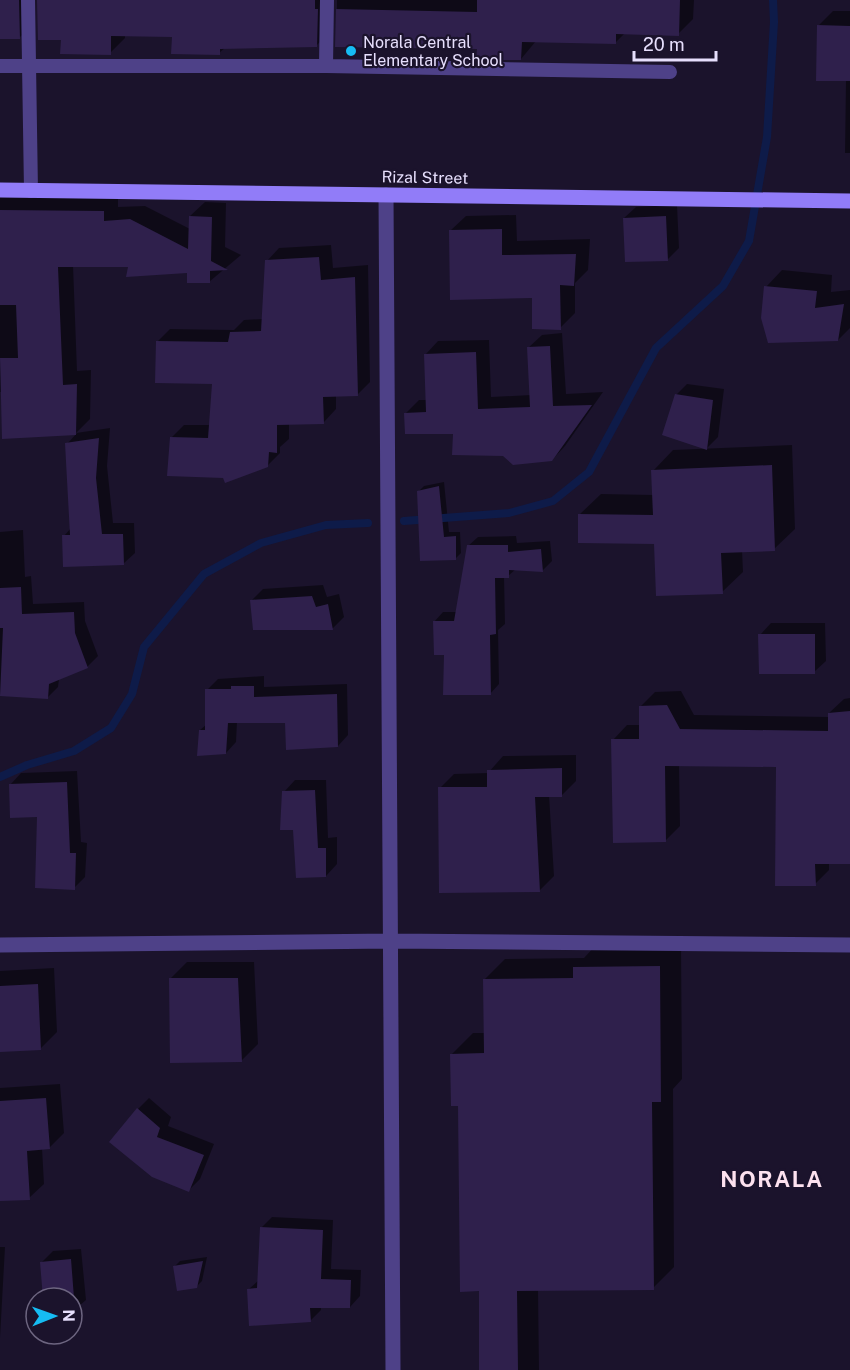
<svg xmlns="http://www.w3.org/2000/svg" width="850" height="1370" font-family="'Public Sans',sans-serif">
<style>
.shadow{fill:#0007}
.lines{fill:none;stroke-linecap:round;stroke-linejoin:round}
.stream{stroke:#0e1b49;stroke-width:8}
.building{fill:#2f204c}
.service{stroke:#4e4188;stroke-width:14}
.minor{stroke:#4e4188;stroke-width:15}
.secondary{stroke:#917cf8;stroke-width:15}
.poi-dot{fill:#16bcf3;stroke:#1b132c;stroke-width:2}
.labels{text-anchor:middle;stroke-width:4.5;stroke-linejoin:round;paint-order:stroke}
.poi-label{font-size:16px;fill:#e7dffd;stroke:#1b132c;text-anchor:start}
.street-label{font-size:16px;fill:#e7dffd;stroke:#1b132c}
.district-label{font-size:22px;font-weight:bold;letter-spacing:1.5px;fill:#fde1ef;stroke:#1b132c}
</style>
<rect width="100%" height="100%" fill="#1b132c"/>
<path class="shadow" d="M 0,0 L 33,0 L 34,23 L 19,38 L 0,37 Z
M 38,0 L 332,0 L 331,30 L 317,45 L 225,48 L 219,53 L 173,35 L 125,35 L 125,38 L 110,53 L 62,39 Z
M 337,0 L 694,0 L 693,19 L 678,34 L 625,33 L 616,42 L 536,41 L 521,59 L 478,47 L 337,45 Z
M 833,11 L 850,11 L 850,153 L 845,153 L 846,80 L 818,26 Z
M 0,195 L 118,197 L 118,207 L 145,206 L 190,229 L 190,216 L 205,202 L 226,203 L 225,247 L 241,255 L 209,282 L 189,271 L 129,265 L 73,265 L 77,371 L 91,370 L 90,419 L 76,433 L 110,428 L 107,466 L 113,523 L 134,523 L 135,553 L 123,564 L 64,536 L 71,528 L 67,444 L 77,433 L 3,437 L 3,392 L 0,392 Z
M 677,205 L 679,248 L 668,259 L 624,218 L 636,207 Z
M 516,215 L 517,241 L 590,239 L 588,270 L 575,283 L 575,313 L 560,328 L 533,297 L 451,230 L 466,216 Z
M 331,245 L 333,268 L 368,265 L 370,382 L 357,395 L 336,395 L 336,409 L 324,422 L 289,423 L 289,439 L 280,447 L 280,453 L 267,466 L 224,476 L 171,438 L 184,425 L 210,425 L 214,383 L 157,342 L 170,329 L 234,330 L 244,320 L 263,319 L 267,261 L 279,248 Z
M 782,270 L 832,275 L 831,292 L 850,290 L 850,328 L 838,340 L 766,287 Z
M 562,333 L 566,394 L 603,392 L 565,446 L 552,460 L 504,454 L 406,413 L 419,400 L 427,400 L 425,355 L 438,341 L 489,340 L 491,397 L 531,395 L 528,348 L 542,335 Z
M 687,384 L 724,389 L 718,437 L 707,448 L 676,395 Z
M 792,445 L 795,529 L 774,549 L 742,550 L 743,572 L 722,592 L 655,543 L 580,514 L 601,494 L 654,495 L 653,471 L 673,450 Z
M 444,482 L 449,532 L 460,532 L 461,553 L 456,558 L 421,559 L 419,491 L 424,486 Z
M 23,530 L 25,577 L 31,576 L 33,604 L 84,602 L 85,621 L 98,656 L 87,667 L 59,679 L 58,687 L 47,698 L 0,694 L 0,532 Z
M 516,536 L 517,543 L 550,541 L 552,561 L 542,571 L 516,569 L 508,576 L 504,576 L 505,624 L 498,630 L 499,684 L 490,694 L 445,653 L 434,622 L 443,612 L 457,612 L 468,546 L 478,537 Z
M 323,585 L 327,597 L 339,594 L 344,617 L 333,628 L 255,628 L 252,600 L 263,589 Z
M 771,623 L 825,623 L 826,661 L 814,672 L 760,635 Z
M 264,676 L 264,687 L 347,684 L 348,735 L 338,746 L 286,722 L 237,722 L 236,742 L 226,753 L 200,730 L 207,724 L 207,690 L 218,679 Z
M 681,691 L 694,715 L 829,717 L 829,713 L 844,699 L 850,698 L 850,863 L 829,863 L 829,870 L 815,884 L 777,765 L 679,764 L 680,826 L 666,840 L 613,740 L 627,725 L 641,725 L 641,706 L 655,692 Z
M 576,755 L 576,781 L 562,795 L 549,795 L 554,876 L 539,891 L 440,788 L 454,774 L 488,773 L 503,756 Z
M 77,771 L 81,842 L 87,843 L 85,877 L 74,888 L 38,815 L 10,785 L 21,773 Z
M 295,780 L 326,780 L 328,838 L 337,837 L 337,864 L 326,876 L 284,792 Z
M 681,945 L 682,1079 L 673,1089 L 674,1267 L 653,1288 L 538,1289 L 539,1370 L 481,1370 L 480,1290 L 452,1054 L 473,1033 L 485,1033 L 484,980 L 505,959 L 584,958 L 595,946 Z
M 187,962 L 254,962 L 258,1044 L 241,1061 L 170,979 Z
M 54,968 L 57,1032 L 40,1049 L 0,1050 L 0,971 Z
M 60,1084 L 64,1133 L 49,1148 L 42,1148 L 44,1184 L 29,1198 L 0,1200 L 0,1088 Z
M 149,1098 L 171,1117 L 168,1126 L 214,1144 L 200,1179 L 189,1190 L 138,1109 Z
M 272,1217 L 333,1220 L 331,1269 L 361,1270 L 360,1296 L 350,1307 L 321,1307 L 321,1310 L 310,1321 L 249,1289 L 259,1280 L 261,1228 Z
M 0,1247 L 5,1247 L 0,1338 Z
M 81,1249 L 86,1300 L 72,1312 L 72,1298 L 44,1298 L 41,1263 L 53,1251 Z
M 207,1257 L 202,1281 L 196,1287 L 175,1266 L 180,1261 Z"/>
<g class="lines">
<path class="stream" d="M 404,521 L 509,513 L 553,501 L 589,472 L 656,348 L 723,286 L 749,241 L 767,137 L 774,22 L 773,0
M 0,777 L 27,765 L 74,751 L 111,728 L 132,694 L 144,647 L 204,574 L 261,543 L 326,525 L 368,523"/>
</g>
<path class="building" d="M 0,0 L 19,0 L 20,39 L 0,39 Z
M 37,0 L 315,0 L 315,9 L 318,9 L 317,47 L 220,49 L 220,55 L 171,54 L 172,37 L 111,36 L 111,55 L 60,54 L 61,40 L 38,40 Z
M 477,0 L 680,0 L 679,36 L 616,34 L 616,44 L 522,42 L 521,60 L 476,60 L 477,49 L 335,47 L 336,9 L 477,12 Z
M 817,25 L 850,26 L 850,81 L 816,81 Z
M 0,210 L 104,211 L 104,221 L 130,219 L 188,249 L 189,216 L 212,217 L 211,261 L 228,270 L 210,271 L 210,283 L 187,283 L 187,273 L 126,277 L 128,267 L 58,267 L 63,385 L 77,384 L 76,435 L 2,439 L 0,358 L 18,358 L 16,305 L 0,305 Z
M 666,216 L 668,261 L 625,262 L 623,218 Z
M 502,229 L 502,255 L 576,254 L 574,286 L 560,285 L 561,330 L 532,329 L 532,298 L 450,300 L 449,230 Z
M 319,257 L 321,280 L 355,277 L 358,396 L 323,397 L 324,424 L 277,425 L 277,453 L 269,452 L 268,467 L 225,483 L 223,478 L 167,476 L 170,437 L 208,438 L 212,384 L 155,383 L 156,341 L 228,342 L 230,332 L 261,331 L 265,260 Z
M 764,286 L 817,291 L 815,308 L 844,304 L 838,341 L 768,343 L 761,318 Z
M 550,346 L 553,406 L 592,405 L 552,461 L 513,465 L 503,456 L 452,455 L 453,434 L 405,434 L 404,413 L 426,412 L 424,354 L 476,352 L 478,409 L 530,407 L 527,347 Z
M 675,394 L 713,400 L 707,450 L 662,435 Z
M 99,438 L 96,478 L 102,534 L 123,534 L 124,565 L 63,567 L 62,535 L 70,535 L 65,443 Z
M 772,465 L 775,551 L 721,553 L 723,594 L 656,596 L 654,544 L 578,543 L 578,514 L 653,515 L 651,470 Z
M 439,486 L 444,537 L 456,536 L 456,560 L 420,561 L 417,491 Z
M 467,545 L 508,545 L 508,552 L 541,549 L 543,572 L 509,570 L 509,578 L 495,578 L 496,634 L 490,635 L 491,695 L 443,695 L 444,655 L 434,655 L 433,621 L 454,621 Z
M 21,587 L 22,614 L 74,612 L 75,633 L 88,668 L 49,684 L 48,699 L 0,696 L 3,628 L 0,628 L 0,588 Z
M 312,596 L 316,607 L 328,604 L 333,630 L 253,630 L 250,600 Z
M 758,634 L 815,634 L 815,674 L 759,674 Z
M 231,686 L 254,686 L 254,697 L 337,694 L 338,747 L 286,750 L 285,723 L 228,723 L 226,754 L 197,756 L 199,730 L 205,730 L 205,689 L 231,689 Z
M 667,705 L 680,729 L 828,731 L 828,713 L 850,711 L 850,864 L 815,864 L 816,886 L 775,886 L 776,767 L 665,766 L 666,842 L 613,843 L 611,739 L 639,739 L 639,706 Z
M 562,768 L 562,797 L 535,797 L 540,892 L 439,893 L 438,787 L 487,787 L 487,770 Z
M 67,782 L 70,853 L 76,853 L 75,890 L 35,888 L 37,817 L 10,818 L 9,784 Z
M 315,790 L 318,848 L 326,848 L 326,877 L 296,878 L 293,830 L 280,830 L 282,791 Z
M 660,966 L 661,1102 L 652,1102 L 654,1290 L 517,1291 L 518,1370 L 479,1370 L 479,1291 L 460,1292 L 458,1106 L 451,1106 L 450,1054 L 484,1053 L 483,979 L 573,978 L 573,967 Z
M 169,978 L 238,978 L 242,1062 L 170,1063 Z
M 38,984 L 41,1050 L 0,1052 L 0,986 Z
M 46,1098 L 50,1149 L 27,1151 L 30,1200 L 0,1201 L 0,1101 Z
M 137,1108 L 160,1128 L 157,1137 L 204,1155 L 189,1192 L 152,1177 L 109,1142 Z
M 260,1227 L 323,1230 L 321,1279 L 351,1280 L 350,1308 L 310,1308 L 311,1322 L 249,1326 L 247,1289 L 257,1288 Z
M 71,1259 L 74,1298 L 43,1298 L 40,1262 Z
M 203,1261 L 197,1288 L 177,1291 L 173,1266 Z"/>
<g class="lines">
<path class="service" d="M 28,0 L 31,191
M 0,66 L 326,66 L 670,72
M 326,66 L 327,0"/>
<path class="minor" d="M 386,195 L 393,1370
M 0,945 L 391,941 L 850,945"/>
<path class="secondary" d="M 0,190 L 850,201"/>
</g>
<circle class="poi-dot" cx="351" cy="51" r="6"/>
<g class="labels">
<g class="poi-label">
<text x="363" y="48">Norala Central<tspan x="363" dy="18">Elementary School</tspan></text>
</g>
<g class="street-label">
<text transform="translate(425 177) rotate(1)" y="6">Rizal Street</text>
</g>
<g class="district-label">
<text x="772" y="1187">NORALA</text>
</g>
</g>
<g transform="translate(54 1316) rotate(89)"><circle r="28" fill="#1b132c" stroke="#6d6580" stroke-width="1.5"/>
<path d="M0-4.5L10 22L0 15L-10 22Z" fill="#16bcf3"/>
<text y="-9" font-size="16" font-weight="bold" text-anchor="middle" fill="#e7dffd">N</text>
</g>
<path d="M634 51v9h82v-9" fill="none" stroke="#e7dffd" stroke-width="3"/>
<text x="643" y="51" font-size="18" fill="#e7dffd" stroke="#1b132c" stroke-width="4.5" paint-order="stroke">20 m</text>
</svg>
